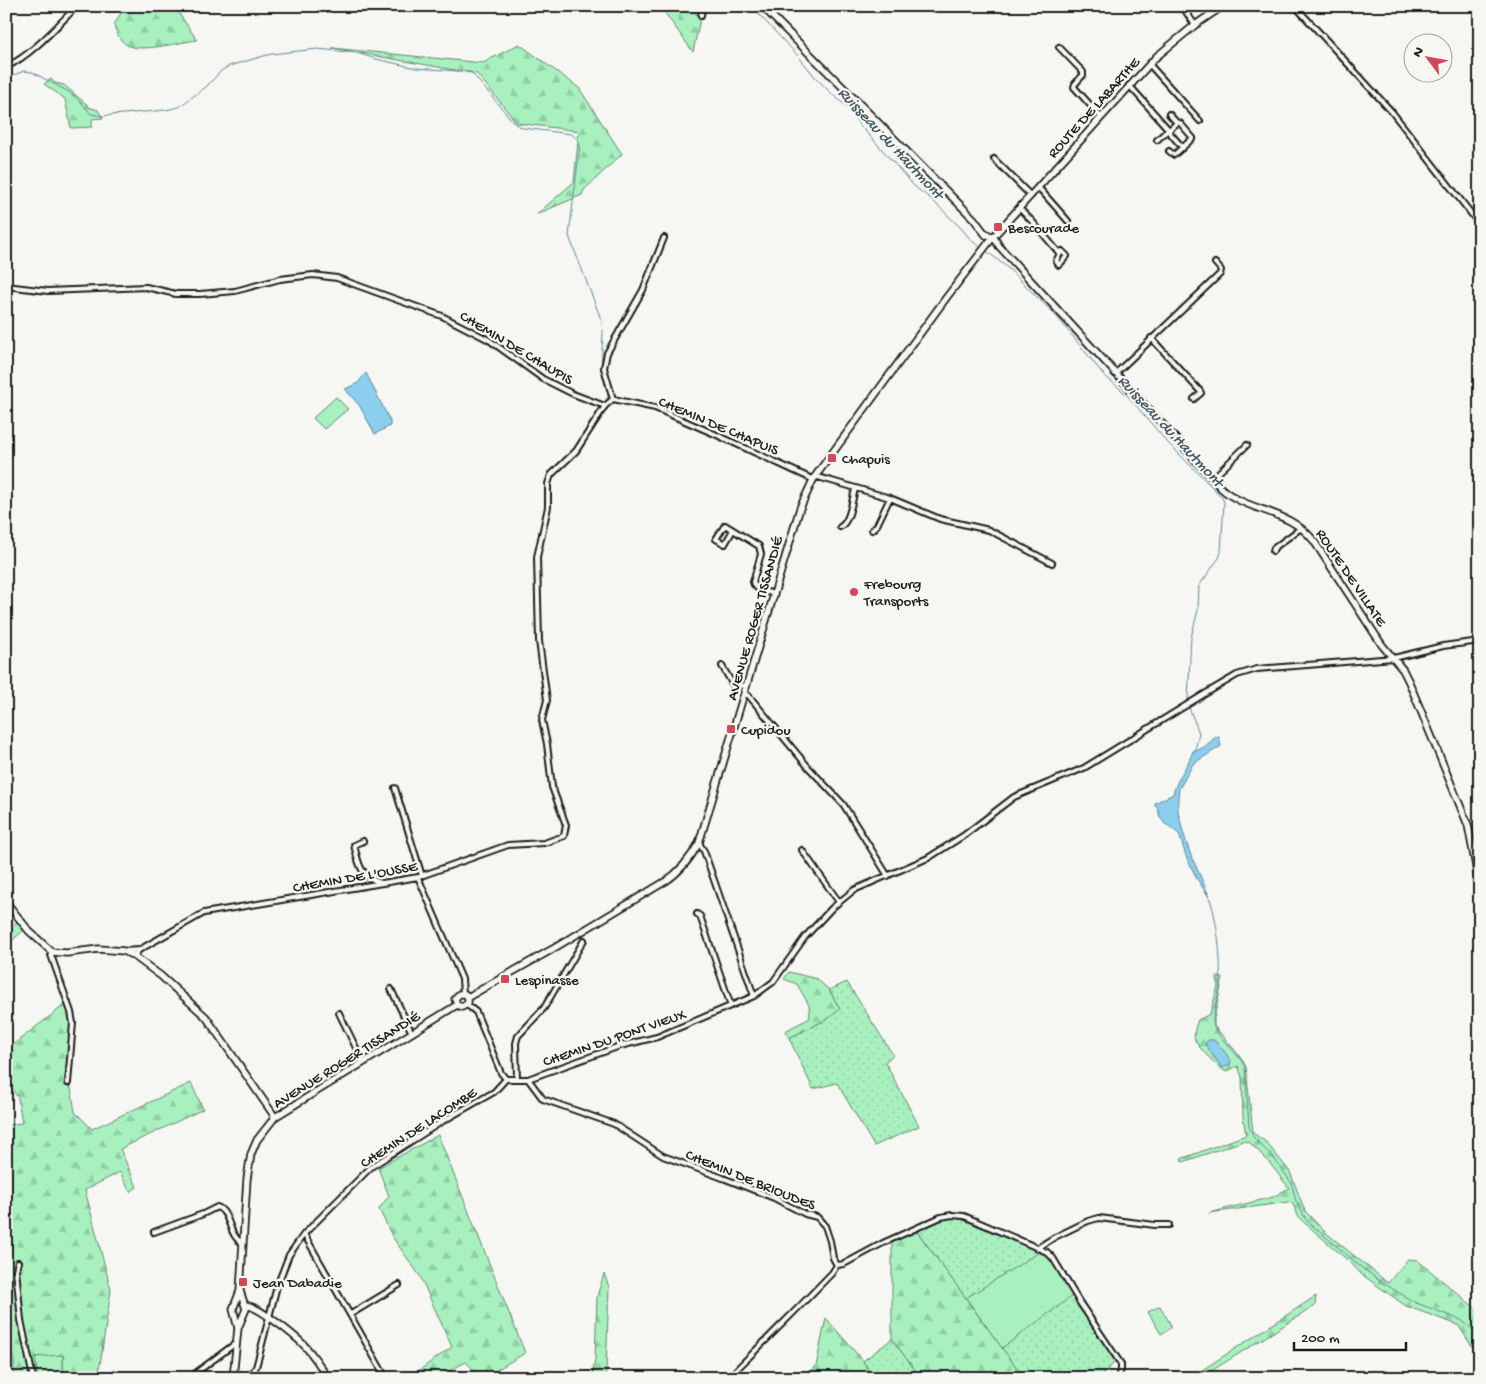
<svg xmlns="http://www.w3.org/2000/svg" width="1486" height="1384" font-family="'Gochi Hand',sans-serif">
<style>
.grass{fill:url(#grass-dots);stroke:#62866e}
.forest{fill:url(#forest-firs);stroke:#62866e}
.garden{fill:#a8f1bf;stroke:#62866e}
.water{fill:#8cceed;stroke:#5f8799}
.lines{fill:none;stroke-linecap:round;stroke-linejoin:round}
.stream{stroke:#5f8799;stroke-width:1}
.street-casing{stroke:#1c1c1c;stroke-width:8}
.secondary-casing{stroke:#1c1c1c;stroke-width:9}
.street{stroke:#f6f6f2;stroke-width:4}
.secondary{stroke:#f6f6f2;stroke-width:5.5}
.poi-dot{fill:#d1495b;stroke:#f6f6f2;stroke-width:2}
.labels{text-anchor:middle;stroke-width:4.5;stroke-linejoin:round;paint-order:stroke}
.street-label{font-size:15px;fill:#1c1c1c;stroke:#f6f6f2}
.poi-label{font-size:15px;fill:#1c1c1c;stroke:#f6f6f2;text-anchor:start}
.water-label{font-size:16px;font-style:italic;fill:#435a65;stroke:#f6f6f2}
</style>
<defs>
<pattern id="grass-dots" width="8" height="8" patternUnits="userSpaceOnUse" patternTransform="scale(1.25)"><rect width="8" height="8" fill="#a8f1bf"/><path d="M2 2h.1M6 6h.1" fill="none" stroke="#90cea4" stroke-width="1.8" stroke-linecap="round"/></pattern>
<pattern id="forest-firs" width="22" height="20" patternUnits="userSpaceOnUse" patternTransform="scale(1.25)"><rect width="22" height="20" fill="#a8f1bf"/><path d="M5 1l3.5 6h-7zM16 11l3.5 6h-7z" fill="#90cea4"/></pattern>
</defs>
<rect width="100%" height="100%" fill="#f6f6f2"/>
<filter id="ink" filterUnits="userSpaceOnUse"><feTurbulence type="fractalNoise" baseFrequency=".02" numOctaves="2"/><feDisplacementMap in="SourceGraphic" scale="10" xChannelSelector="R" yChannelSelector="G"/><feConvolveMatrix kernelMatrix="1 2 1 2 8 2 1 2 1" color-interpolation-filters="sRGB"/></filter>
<g filter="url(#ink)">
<path class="grass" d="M 847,982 L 893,1055 L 885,1062 L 919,1126 L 874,1146 L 837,1083 L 813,1089 L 789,1038 L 829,1018 L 840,1009 L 829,990 Z
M 953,1218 C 977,1221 1033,1245 1051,1260 L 1116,1361 L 1099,1378 L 1024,1378 L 916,1230 L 943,1219 Z
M 892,1339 L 921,1378 L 873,1378 L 863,1361 Z"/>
<path class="forest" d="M 125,6 L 174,6 L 197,40 C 181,42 141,53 127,45 C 120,41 116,32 114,25 Z
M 660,6 L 690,6 L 700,19 L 693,52 Z
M 519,44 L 579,88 L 622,154 L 584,190 L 582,195 L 537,214 L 574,182 L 579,131 L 517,123 L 477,74 L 332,48 L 483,63 Z
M 51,79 L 55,83 L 64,85 L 91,108 L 98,110 L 103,118 L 92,119 L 92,127 L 71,128 L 65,99 L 44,84 Z
M 17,922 L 24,930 L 6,946 L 6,930 Z
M 789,972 L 817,979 L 829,990 L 840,1009 L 829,1018 L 789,1038 L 785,1031 L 810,1018 L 809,1005 L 797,984 L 784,979 Z
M 1217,977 L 1223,978 L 1214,1018 L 1214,1026 L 1240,1056 L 1246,1067 L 1253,1133 L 1266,1142 L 1290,1172 L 1305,1211 L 1325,1232 L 1388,1283 L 1408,1259 L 1417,1260 L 1480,1312 L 1480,1349 L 1473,1348 L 1458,1325 L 1406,1306 L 1361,1274 L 1352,1264 L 1299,1218 L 1293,1204 L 1289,1202 L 1209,1213 L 1273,1197 L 1289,1188 L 1268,1161 L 1249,1142 L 1243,1141 L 1183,1162 L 1181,1159 L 1246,1135 L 1243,1116 L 1242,1077 L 1238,1066 L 1226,1072 C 1218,1067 1199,1049 1195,1040 C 1193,1033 1196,1025 1198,1020 L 1210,1014 L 1218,986 Z
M 71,1000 L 70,1082 L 75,1112 L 92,1129 L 191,1083 L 203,1109 L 120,1149 L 137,1187 L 130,1192 L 120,1172 L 85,1190 L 111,1290 L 98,1378 L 63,1378 L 63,1356 L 35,1357 L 38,1378 L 13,1378 L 14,1363 L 6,1314 L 6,1125 L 22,1123 L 18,1098 L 6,1079 L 6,1050 Z
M 438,1135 L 525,1353 L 483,1378 L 481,1378 L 466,1362 L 435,1378 L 412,1378 L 411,1376 L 452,1347 L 420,1276 L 393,1238 L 379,1209 L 389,1196 L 378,1168 Z
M 916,1230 L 1024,1378 L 921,1378 L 892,1339 L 892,1241 Z
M 604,1274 L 609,1287 L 606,1372 L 605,1378 L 592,1378 L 595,1360 L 597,1296 Z
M 1316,1296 L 1315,1306 L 1200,1378 L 1190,1378 Z
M 826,1318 L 863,1361 L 873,1378 L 802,1378 L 816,1366 Z"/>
<path class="garden" d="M 336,397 L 348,409 L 324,429 L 313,418 Z
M 1041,1251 L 1056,1267 L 1072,1296 L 1002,1348 L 966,1298 Z
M 1160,1306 L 1172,1327 L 1161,1334 L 1148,1312 Z
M 63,1355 L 63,1378 L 38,1378 L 35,1357 Z"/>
<path class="water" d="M 366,373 L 390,421 L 390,426 L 375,434 L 359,405 L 345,389 L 358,383 Z
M 1216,737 L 1219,737 L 1221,746 L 1193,764 L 1179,789 L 1178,797 L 1178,811 L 1183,832 L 1190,853 L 1211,900 L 1197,879 L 1186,856 L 1179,834 L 1169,826 L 1165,824 L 1160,817 L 1157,806 L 1155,805 L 1155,803 L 1173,794 C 1177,778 1188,766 1193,751 C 1203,750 1208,743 1216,737 Z
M 1209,1040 L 1214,1040 L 1224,1051 L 1231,1061 L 1230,1065 L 1222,1068 L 1208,1049 L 1205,1043 Z
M 6,1314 L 14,1364 L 13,1378 L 6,1378 Z"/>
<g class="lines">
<path class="stream" d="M 751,6 L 799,57 L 816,78 L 833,95 L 851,110 L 859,125 L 871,137 L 915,187 L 931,199 L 960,227 L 972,241 L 979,246
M 6,78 L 24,71 L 32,72 L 69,92 L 81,102 L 91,114 L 102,116 L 166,110 L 179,107 L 207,86 L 221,71 L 229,66 L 271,54 L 318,49 L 357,53 L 376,59 L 416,68 L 471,72 L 515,124 L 523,128 L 571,134 C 576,137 578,140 580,145 L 569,236 L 602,322 L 603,332 L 601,370 L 608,396 L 604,404
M 988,252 L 1009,269 L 1058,318 L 1103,374 L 1127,395 L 1167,442 L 1219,494 L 1224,501 L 1221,552 L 1219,558 L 1199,586 L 1198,610 L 1191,637 L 1188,701
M 1188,705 L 1199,733 L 1195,751
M 1206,890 C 1217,909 1222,963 1220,985 C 1219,996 1210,1017 1214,1027 C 1218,1038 1238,1052 1245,1067 L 1249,1127 L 1254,1138 L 1273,1157 L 1291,1182 L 1296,1201 L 1307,1221 L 1361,1267 L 1380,1281 L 1414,1302 L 1461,1320 L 1480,1335"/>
<g class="street-casing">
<path id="street" d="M 1182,6 L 1195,25
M 1295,6 L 1392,112 L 1480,225
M 701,16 L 702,6
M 1059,47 L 1083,72 L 1083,75 L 1075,84 L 1074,87 L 1101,117
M 1149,64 L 1200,121
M 6,67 C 32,55 57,26 77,6
M 1129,85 L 1169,130 L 1177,123 L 1169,114
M 1169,130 L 1169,132 L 1183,148
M 1157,140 L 1168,130
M 1169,151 L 1174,155 L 1193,138 L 1180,123 L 1176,122
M 994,159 L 1031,196
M 1038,187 L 1068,221
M 1019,208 L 1032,221 L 1060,254 L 1056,261 L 1059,265 L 1067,256 L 1062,251 L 1059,253
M 6,286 L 48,291 L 146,287 L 176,294 L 200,294 L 235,291 L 280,279 L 313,275 L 337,278 L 442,316 L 489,340 L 543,379 L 573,394 L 605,406
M 1151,338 L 1200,391 L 1201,393 L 1194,399
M 1115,374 L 1220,274 L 1221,270 L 1215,263
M 613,399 L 655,408 L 717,435 L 812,479 L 818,477 L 890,498 L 940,519 L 989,530 L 1052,563
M 613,399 L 604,368 L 607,353 L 643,290 L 664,238
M 1212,479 L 1247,445
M 840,527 C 850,522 852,500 855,489
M 733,530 L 725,544 L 716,539 L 725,525 L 759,546 L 761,554 L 753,582 C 755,591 766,591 774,594
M 872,530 L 877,525 L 890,498
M 1273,551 L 1274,548 L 1301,528
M 722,666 L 733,685 L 736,686 L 747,685
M 745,694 L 749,696 L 809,768 L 843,804 L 888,876
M 395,788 L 422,876
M 363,841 L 354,845 C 359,865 360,876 381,883
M 699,843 L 704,851 L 754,996
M 802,850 L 839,902
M 418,877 L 462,979 L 463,994
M 697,914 L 700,916 L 731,1006
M 123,951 L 139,950
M 52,952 L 51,955 L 71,1012 L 73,1023 L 68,1083
M 134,956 L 139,950 L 204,913 L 418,877 L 508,845 L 544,843 L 564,836 L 566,825 L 552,787 L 547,744 L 542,720 L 547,700 L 539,641 L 537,557 L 548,507 L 548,484 L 551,475 L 576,451 L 605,406 L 613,399
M 391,989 L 412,1033
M 467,1005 L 476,1012 L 501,1073 L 506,1079 L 528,1079 L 543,1099 L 614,1124 L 663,1156 L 723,1178 L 774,1198 L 805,1214 L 817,1217 L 825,1226 L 830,1241 L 833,1258 L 837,1265 L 844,1264 L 883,1243 L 941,1217 L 952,1215 L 964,1216 L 1047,1252 L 1053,1258 L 1080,1303 L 1121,1364 L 1121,1370 L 1117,1378
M 339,1013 L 363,1062
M 517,1079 L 516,1043 L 518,1036 L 544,1008 L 584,940
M 528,1079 L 620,1046 L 657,1037 L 754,996 L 773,982 L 805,937 L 832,908 L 854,890 L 928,858 L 963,836 L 1014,797 L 1084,768 L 1203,695 L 1237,675 L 1257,669 L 1394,658 L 1443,646 L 1480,641
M 154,1232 L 203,1214 L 217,1207 C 231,1212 228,1237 243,1243
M 304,1234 L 386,1378
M 1039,1247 L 1055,1237 L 1088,1221 L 1099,1218 L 1155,1225 L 1169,1225
M 18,1262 L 16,1270 L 21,1320 L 33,1378
M 351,1314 L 399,1285
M 189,1378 L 236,1343
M 249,1378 L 256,1367 L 259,1356 L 277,1286 L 289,1255 L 304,1234 L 371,1167 L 443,1121 L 494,1092 L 506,1079
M 728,1378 L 797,1309 L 832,1273 L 837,1265"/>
</g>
<g class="secondary-casing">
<path id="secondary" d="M 762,6 L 974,219 L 986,235
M 984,232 L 995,239 L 999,246 L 1221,488 C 1248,513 1288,508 1314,541 L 1382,645 L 1403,670 L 1409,682 L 1468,825 L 1480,888
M 6,902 L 29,931 L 52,952 L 67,953 L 99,949 L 124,951 L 134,956 L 161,976 L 206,1017 L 275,1117
M 468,997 L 551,950 L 666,881 C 681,871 690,859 699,843 L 800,508 L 814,478 L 946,298 L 993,237 L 1156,57 L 1195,25 L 1223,6
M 457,1005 L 455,999 L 459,994 L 465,994 L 468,997
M 457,1005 L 462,1007 L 468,1003 L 468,997
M 245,1305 C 257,1305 295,1336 304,1345 C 313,1355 321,1366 327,1378
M 238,1328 L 233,1309 L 240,1291 L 247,1179 L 251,1154 L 257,1140 L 275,1117 L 457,1005
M 233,1378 L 238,1328 L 246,1309 L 240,1291"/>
</g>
<use href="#street" class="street"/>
<use href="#secondary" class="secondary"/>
</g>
</g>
<g class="poi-dot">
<rect x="993" y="222" width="10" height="10" rx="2.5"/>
<rect x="827" y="453" width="10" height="10" rx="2.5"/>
<circle cx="854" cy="592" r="5"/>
<rect x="726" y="724" width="10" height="10" rx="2.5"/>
<rect x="500" y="974" width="10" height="10" rx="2.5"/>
<rect x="238" y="1277" width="10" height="10" rx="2.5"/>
</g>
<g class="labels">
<g class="street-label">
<text transform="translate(1093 107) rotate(-48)" y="5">ROUTE DE LABARTHE</text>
<text transform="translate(517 347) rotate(31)" y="5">CHEMIN DE CHAUPIS</text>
<text transform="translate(719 425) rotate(23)" y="5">CHEMIN DE CHAPUIS</text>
<text transform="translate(1352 577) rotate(56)" y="5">ROUTE DE VILLATE</text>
<text transform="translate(754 618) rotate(-74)" y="5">AVENUE ROGER TISSANDIÉ</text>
<text transform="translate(355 876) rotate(-10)" y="5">CHEMIN DE L'OUSSE</text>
<text transform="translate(614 1037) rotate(-19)" y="5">CHEMIN DU PONT VIEUX</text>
<text transform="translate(346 1059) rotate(-32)" y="5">AVENUE ROGER TISSANDIÉ</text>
<text transform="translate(418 1127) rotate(-33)" y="5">CHEMIN DE LACOMBE</text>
<text transform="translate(751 1179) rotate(22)" y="5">CHEMIN DE BRIOUDES</text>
</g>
<g class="poi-label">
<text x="1008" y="232">Bescourade</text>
<text x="842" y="463">Chapuis</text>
<text x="864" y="588">Frebourg<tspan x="864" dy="17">Transports</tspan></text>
<text x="741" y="734">Cupidou</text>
<text x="515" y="984">Lespinasse</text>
<text x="253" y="1287">Jean Dabadie</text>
</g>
<g class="water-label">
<text transform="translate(892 142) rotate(47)" y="6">Ruisseau du Hautmont</text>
<text transform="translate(1172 430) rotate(47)" y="6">Ruisseau du Hautmont</text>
</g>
</g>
<rect width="1486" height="1384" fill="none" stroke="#f6f6f2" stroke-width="25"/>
<rect x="12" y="12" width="1461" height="1359" fill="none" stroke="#1c1c1c" stroke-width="2" filter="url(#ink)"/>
<g transform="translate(1428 58) rotate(302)"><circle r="24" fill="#f6f6f2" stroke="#9f9f9c"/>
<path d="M0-4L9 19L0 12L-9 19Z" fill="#d1495b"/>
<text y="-8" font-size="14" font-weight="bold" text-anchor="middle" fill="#1c1c1c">N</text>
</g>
<path d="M1294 1342v8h112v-8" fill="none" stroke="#1c1c1c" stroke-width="2.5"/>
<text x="1301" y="1342" font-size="15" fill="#1c1c1c" stroke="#f6f6f2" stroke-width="4" paint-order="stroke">200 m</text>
</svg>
